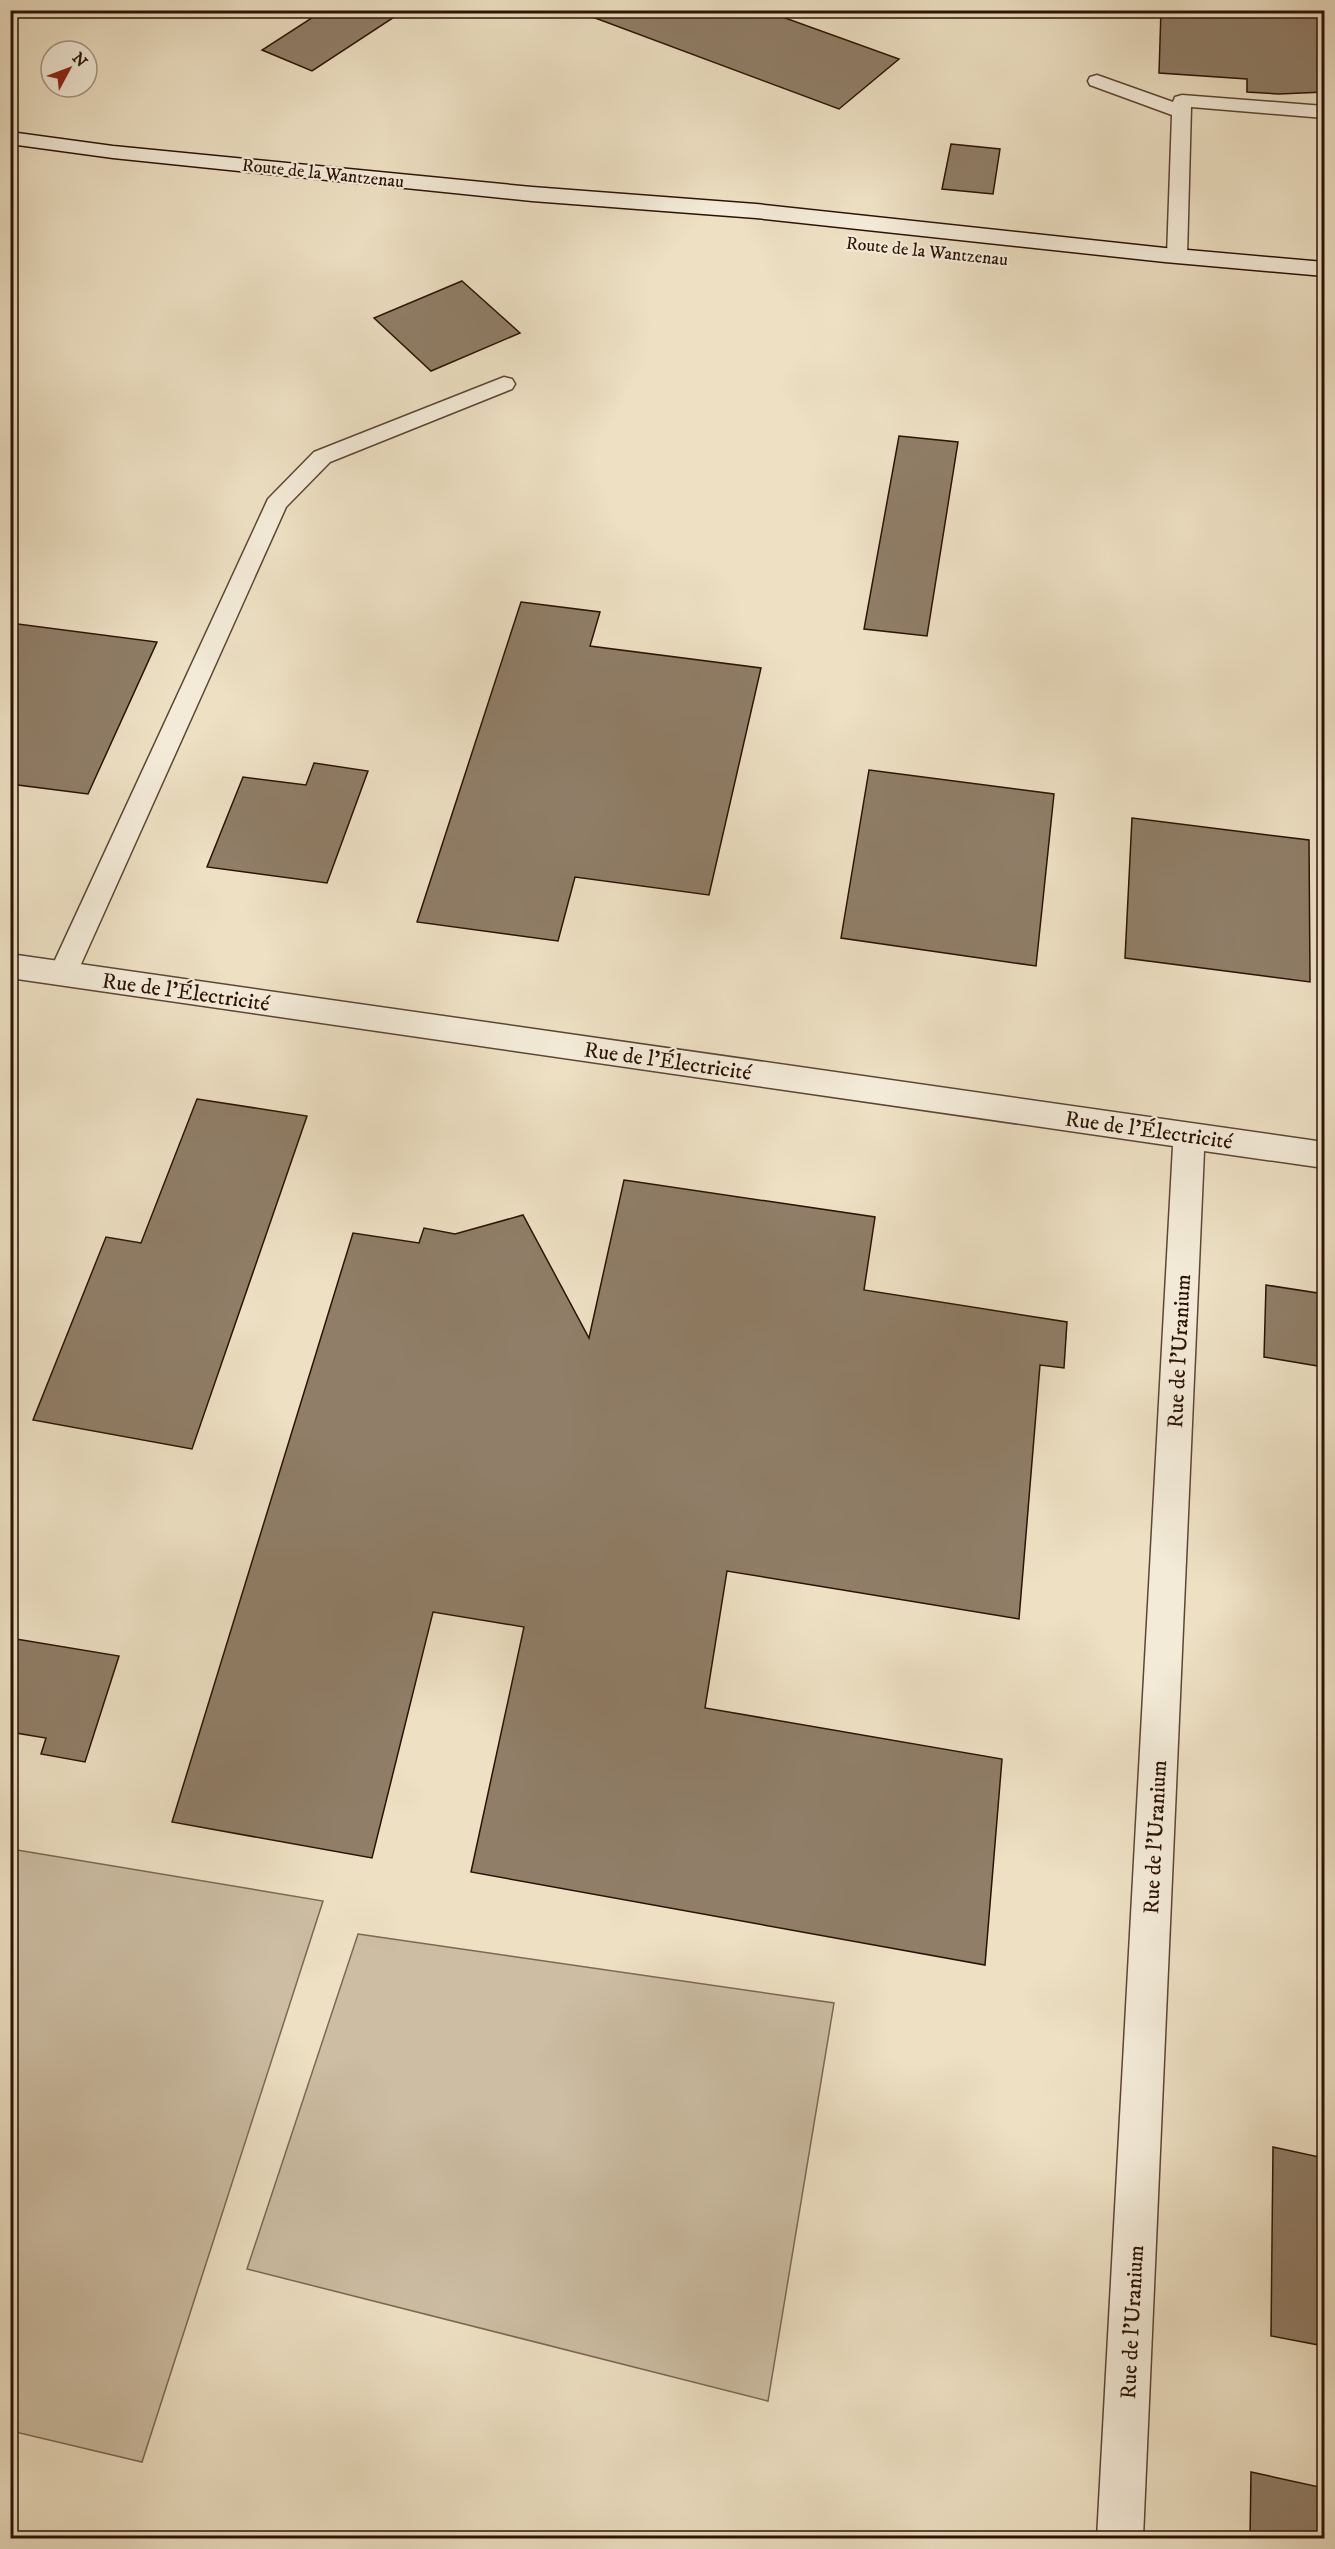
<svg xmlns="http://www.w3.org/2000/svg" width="1335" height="2549" font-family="'IM FELL DW Pica',serif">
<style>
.green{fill:#ccbda3;stroke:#7c6854;stroke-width:1.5}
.building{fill:#907e68;stroke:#2c1305;stroke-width:1.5}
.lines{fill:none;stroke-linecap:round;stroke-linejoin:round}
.service-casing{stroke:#5c4634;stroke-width:3}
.minor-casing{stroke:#5c4634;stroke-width:3}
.secondary-casing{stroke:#2c1305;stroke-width:3}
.service{fill:#f3ebd8;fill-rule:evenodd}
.minor{fill:#f3ebd8;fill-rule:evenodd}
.secondary{fill:#f3ebd8;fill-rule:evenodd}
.labels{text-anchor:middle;stroke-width:4.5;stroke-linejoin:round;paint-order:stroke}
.far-street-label{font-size:18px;fill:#2c1305;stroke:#f3ebd8}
.street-label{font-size:22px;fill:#2c1305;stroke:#f3ebd8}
</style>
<rect width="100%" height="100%" fill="#ede0c3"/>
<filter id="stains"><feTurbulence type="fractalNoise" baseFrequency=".00333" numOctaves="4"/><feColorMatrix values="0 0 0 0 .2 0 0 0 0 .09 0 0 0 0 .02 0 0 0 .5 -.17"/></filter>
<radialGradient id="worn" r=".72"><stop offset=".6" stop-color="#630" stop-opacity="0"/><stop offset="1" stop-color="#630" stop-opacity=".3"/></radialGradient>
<path class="green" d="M 11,1849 L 323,1901 L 142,2462 L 11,2431 Z
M 358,1934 L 834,2003 L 768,2401 L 247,2269 Z"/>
<path class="building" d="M 324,10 L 405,10 L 312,71 L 262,50 Z
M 588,10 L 763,10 L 899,59 L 839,109 L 587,15 Z
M 1161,10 L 1324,10 L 1324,92 L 1279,94 L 1247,92 L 1247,79 L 1159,73 Z
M 951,144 L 1000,149 L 993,194 L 942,189 Z
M 462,281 L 520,333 L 431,371 L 374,318 Z
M 899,436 L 958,442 L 927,636 L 864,629 Z
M 521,602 L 600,612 L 590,646 L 761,668 L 709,895 L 575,877 L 558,941 L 417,922 Z
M 10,623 L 157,642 L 88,794 L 10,784 Z
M 314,763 L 368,771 L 327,883 L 207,867 L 243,777 L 306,785 Z
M 869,770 L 1054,794 L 1036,966 L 841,938 Z
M 1132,818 L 1309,840 L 1310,982 L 1125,958 Z
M 197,1099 L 307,1116 L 192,1449 L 33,1420 L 106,1237 L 141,1243 Z
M 624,1180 L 875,1217 L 864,1290 L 1067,1322 L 1064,1368 L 1040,1365 L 1019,1619 L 727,1571 L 705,1708 L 1002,1759 L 985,1965 L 471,1872 L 524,1627 L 433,1612 L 372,1858 L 172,1822 L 353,1233 L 419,1243 L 424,1228 L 455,1234 L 523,1215 L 589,1338 Z
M 1266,1285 L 1324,1294 L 1324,1367 L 1264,1357 Z
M 10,1638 L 119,1656 L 85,1762 L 41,1754 L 46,1738 L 10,1732 Z
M 1273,2147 L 1324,2158 L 1324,2346 L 1271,2336 Z
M 1251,2472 L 1324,2488 L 1324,2538 L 1250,2538 Z"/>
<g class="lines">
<g class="service-casing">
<path id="service" d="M 1097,75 L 1173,102 L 1175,97 L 1182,95 L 1324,106 L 1324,118 L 1191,107 L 1187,256 L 1184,260 L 1170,260 L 1167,256 L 1172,115 L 1090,85 L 1088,81 L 1090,77 Z
M 504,377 L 512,379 L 515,384 L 512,389 L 330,462 L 286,507 L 77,973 L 73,981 L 63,984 L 53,981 L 49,973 L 268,499 L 314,452 Z"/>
</g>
<g class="minor-casing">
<path id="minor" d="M 10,954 L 1324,1142 L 1324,1168 L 1204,1151 L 1143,2538 L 1097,2538 L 1173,1146 L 10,978 Z"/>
</g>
<g class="secondary-casing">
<path id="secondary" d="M 10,132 L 113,146 L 532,187 L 756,204 L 1165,248 L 1324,262 L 1324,276 L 1165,262 L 756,218 L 532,201 L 113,158 L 10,144 Z"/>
</g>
<use href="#service" class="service"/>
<use href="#minor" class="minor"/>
<use href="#secondary" class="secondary"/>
</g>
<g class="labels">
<g class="far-street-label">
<text transform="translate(323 173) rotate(6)" y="6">Route de la Wantzenau</text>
<text transform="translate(927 251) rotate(6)" y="6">Route de la Wantzenau</text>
</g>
<g class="street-label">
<text transform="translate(186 991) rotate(8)" y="8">Rue de l'Électricité</text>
<text transform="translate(668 1060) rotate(8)" y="8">Rue de l'Électricité</text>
<text transform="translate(1149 1129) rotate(8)" y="8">Rue de l'Électricité</text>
<text transform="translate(1178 1351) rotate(-87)" y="8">Rue de l'Uranium</text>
<text transform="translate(1154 1837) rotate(-87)" y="8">Rue de l'Uranium</text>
<text transform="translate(1131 2322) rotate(-87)" y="8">Rue de l'Uranium</text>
</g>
</g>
<rect width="1335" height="2549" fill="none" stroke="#ede0c3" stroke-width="36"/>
<rect x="12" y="12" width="1311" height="2525" fill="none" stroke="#2c1305" stroke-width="3"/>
<rect x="18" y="18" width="1299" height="2513" fill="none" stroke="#2c1305" stroke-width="1.5"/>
<g transform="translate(69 69) rotate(49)"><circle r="28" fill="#f3ebd8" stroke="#a39584" stroke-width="1.5"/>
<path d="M0-4.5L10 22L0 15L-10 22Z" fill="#8f2418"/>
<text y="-9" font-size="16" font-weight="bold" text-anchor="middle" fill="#2c1305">N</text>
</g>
<rect width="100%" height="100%" filter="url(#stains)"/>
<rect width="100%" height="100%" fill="url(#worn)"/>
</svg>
